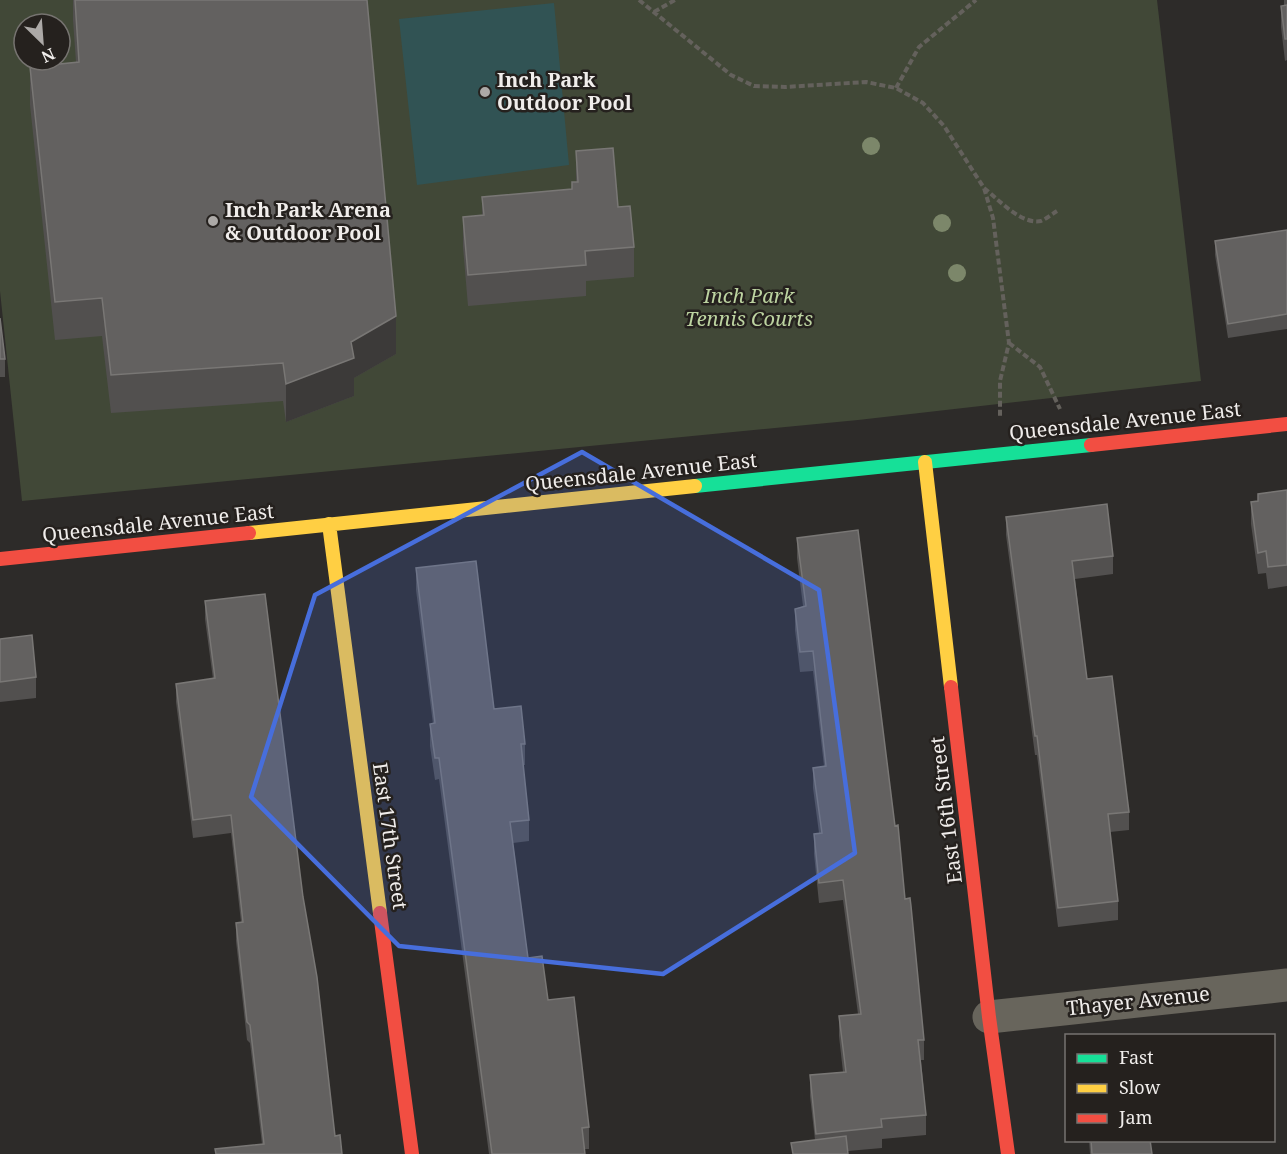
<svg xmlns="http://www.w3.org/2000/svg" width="1287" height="1154" font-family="'Noto Serif',serif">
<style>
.green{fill:#414837;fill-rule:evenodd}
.water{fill:#315354}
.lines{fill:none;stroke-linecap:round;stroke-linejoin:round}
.path{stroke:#64615c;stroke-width:4;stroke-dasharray:6 3;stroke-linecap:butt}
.street{stroke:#68655c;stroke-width:33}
.fast{stroke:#16e098;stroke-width:14}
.slow{stroke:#ffcf43;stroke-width:14}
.jam{stroke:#f24e42;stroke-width:14}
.tree{fill:#7c876a}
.wall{fill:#52504f}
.shaded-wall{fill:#3c3a39}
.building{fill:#636160;stroke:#797775;stroke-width:1.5}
.marked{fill:#476edc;fill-opacity:0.2;stroke:#476edc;stroke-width:4.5;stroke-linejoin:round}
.poi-dot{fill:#aca9a7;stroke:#25211e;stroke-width:2}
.labels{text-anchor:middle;stroke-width:5;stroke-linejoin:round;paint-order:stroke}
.poi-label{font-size:20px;font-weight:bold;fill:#f0edeb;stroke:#25211e;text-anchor:start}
.park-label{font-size:20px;font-style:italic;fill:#bcd3a0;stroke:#25211e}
.street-label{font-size:20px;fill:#f0edeb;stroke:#25211e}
</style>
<rect width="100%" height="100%" fill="#2d2b29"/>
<path class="green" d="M 0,0 L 1157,0 L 1201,381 L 858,420 L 22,501 L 0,291 ZM 24,24 L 60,24 L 60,60 L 24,60 Z"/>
<path class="water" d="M 554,3 L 569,165 L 417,185 L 399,19 Z"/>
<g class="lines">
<path class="path" d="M 639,0 L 731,75 L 754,86 L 785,87 L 866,82 L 896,88 L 923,103 L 944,126 L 984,188 L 993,218 L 1009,343 L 1000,381 L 1000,416
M 654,12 L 675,0
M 896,88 L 919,47 L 976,0
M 984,188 C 998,199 1021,225 1041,221 C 1046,219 1052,214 1057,211
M 1009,343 L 1040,367 L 1060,409"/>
<path class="street" d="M 989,1017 L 1287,985"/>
<path class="fast" d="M 695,486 L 1091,445"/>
<path class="slow" d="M 925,462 L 951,687
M 329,524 L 380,913
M 249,533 L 695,486"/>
<path class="jam" d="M 1091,445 L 1287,424
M 0,559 L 249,533
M 951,687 L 989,1017 L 1008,1154
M 380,913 L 412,1154"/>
</g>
<g class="tree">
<circle cx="871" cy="146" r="9"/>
<circle cx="942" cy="223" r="9"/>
<circle cx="957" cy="273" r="9"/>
</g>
<path class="wall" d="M 73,0 L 367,0 L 396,354 L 354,378 L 354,396 L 286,422 L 283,401 L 111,413 L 102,336 L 55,340 L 30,105 L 30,67 L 76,62 L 73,20 Z
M 1284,0 L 1287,0 L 1287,60 L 1285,61 L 1281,27 L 1281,6 L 1284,6 Z
M 576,151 L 618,207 L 634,247 L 634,277 L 586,281 L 586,296 L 468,306 L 463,247 L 463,217 L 482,215 L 482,197 L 572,189 L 572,182 L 576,182 Z
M 1287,230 L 1287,329 L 1228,338 L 1215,255 L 1215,241 Z
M 0,318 L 5,359 L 5,377 L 0,377 Z
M 1287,490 L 1287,586 L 1268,589 L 1266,573 L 1258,574 L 1251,524 L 1251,502 L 1258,501 L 1258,494 Z
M 1006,517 L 1113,556 L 1113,574 L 1075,579 L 1087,679 L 1129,812 L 1129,830 L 1110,832 L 1118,901 L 1118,920 L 1058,927 L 1037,755 L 1035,755 L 1006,535 Z
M 797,538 L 895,826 L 905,899 L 924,1040 L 924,1060 L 921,1060 L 926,1115 L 926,1135 L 882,1139 L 882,1148 L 848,1151 L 815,1140 L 810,1096 L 810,1075 L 843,1072 L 839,1036 L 839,1016 L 858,1014 L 843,900 L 819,903 L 814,854 L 814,834 L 819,833 L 813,788 L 813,768 L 824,766 L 813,671 L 800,672 L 795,630 L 795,609 L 803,606 L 797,558 Z
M 416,568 L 494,709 L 525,744 L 525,765 L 523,765 L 529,820 L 529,841 L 513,843 L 528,958 L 548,1000 L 589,1127 L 589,1149 L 585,1149 L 585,1154 L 489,1154 L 439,779 L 435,780 L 430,746 L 430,724 L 433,724 L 416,590 Z
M 205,601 L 303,897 L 335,1136 L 342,1154 L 215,1154 L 215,1149 L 262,1144 L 250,1043 L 247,1040 L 236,941 L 236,923 L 241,922 L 231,833 L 193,838 L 176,702 L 176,684 L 213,679 L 205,619 Z
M 0,639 L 36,677 L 36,698 L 0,702 Z
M 1089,1140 L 1150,1140 L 1152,1154 L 1090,1154 Z"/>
<path class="shaded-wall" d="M 396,316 L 396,354 L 354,378 L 354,396 L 286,422 L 286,384 L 351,342 Z"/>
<path class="building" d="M 75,0 L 367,0 L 396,316 L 351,342 L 354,358 L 286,384 L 283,363 L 111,375 L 102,298 L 55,302 L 30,67 L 79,62 Z
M 1287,5 L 1287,39 L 1285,39 L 1281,6 Z
M 613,148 L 618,207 L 630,206 L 634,247 L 585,251 L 586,265 L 468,275 L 463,217 L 484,215 L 482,197 L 572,189 L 572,182 L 578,182 L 576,151 Z
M 1287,230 L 1287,314 L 1228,324 L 1215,241 Z
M 0,318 L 5,359 L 0,359 Z
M 1287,490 L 1287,565 L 1268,567 L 1266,551 L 1258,553 L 1251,502 L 1258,501 L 1258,494 Z
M 1107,504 L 1113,556 L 1072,561 L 1087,679 L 1112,676 L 1129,812 L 1108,814 L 1118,901 L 1058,908 L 1037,736 L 1035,736 L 1006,517 Z
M 858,530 L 895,826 L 898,825 L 905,899 L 910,898 L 911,906 L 924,1040 L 918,1040 L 926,1115 L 881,1119 L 882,1127 L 816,1134 L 810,1075 L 846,1072 L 839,1016 L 861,1014 L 843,880 L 819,883 L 814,834 L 822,833 L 813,768 L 826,766 L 813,651 L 800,652 L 795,609 L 806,606 L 797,538 Z
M 476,561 L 494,709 L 521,706 L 525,744 L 521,744 L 529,820 L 510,822 L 528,958 L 542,956 L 548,1000 L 574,997 L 589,1127 L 582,1128 L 585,1154 L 492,1154 L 439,758 L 435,758 L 430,724 L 435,723 L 416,568 Z
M 265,594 L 303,897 L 317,977 L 335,1136 L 340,1135 L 342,1154 L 216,1154 L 215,1149 L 264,1144 L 250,1025 L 247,1022 L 236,923 L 243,922 L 231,815 L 193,820 L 176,684 L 215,678 L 205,601 Z
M 32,635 L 36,677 L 0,682 L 0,639 Z
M 846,1136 L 848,1154 L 793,1154 L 791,1143 Z
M 1091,1140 L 1150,1140 L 1152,1154 L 1092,1154 Z"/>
<path class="marked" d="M 582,452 L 819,590 L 855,853 L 663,974 L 399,946 L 251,797 L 315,595 Z"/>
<g class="poi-dot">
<circle cx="485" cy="92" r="6"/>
<circle cx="213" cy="221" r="6"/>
</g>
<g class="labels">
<g class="poi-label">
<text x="497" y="87">Inch Park<tspan x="497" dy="23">Outdoor Pool</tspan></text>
<text x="225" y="217">Inch Park Arena<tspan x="225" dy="23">&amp; Outdoor Pool</tspan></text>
</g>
<g class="park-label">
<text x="749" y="303">Inch Park<tspan x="749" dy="23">Tennis Courts</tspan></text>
</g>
<g class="street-label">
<text transform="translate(1125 421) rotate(-6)" y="7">Queensdale Avenue East</text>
<text transform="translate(641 472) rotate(-6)" y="7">Queensdale Avenue East</text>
<text transform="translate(158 523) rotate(-6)" y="7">Queensdale Avenue East</text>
<text transform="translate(946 810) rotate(-97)" y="7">East 16th Street</text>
<text transform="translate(390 836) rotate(82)" y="7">East 17th Street</text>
<text transform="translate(1138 1001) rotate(-6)" y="7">Thayer Avenue</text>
</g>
</g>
<rect x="1065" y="1034" width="210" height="108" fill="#25211e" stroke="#767370" stroke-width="1.5"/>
<rect x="1077" y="1054" width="30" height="9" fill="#16e098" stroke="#767370" stroke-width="1.5"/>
<text x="1119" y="1064" font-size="18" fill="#f0edeb">Fast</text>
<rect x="1077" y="1084" width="30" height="9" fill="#ffcf43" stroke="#767370" stroke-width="1.5"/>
<text x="1119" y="1094" font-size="18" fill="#f0edeb">Slow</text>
<rect x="1077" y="1114" width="30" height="9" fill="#f24e42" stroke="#767370" stroke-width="1.5"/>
<text x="1119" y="1124" font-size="18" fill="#f0edeb">Jam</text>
<g transform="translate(42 42) rotate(155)"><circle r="28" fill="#25211e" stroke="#767370" stroke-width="1.5"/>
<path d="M0-4.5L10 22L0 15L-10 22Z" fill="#aca9a7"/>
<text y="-9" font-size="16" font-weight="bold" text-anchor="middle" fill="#f0edeb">N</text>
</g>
</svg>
